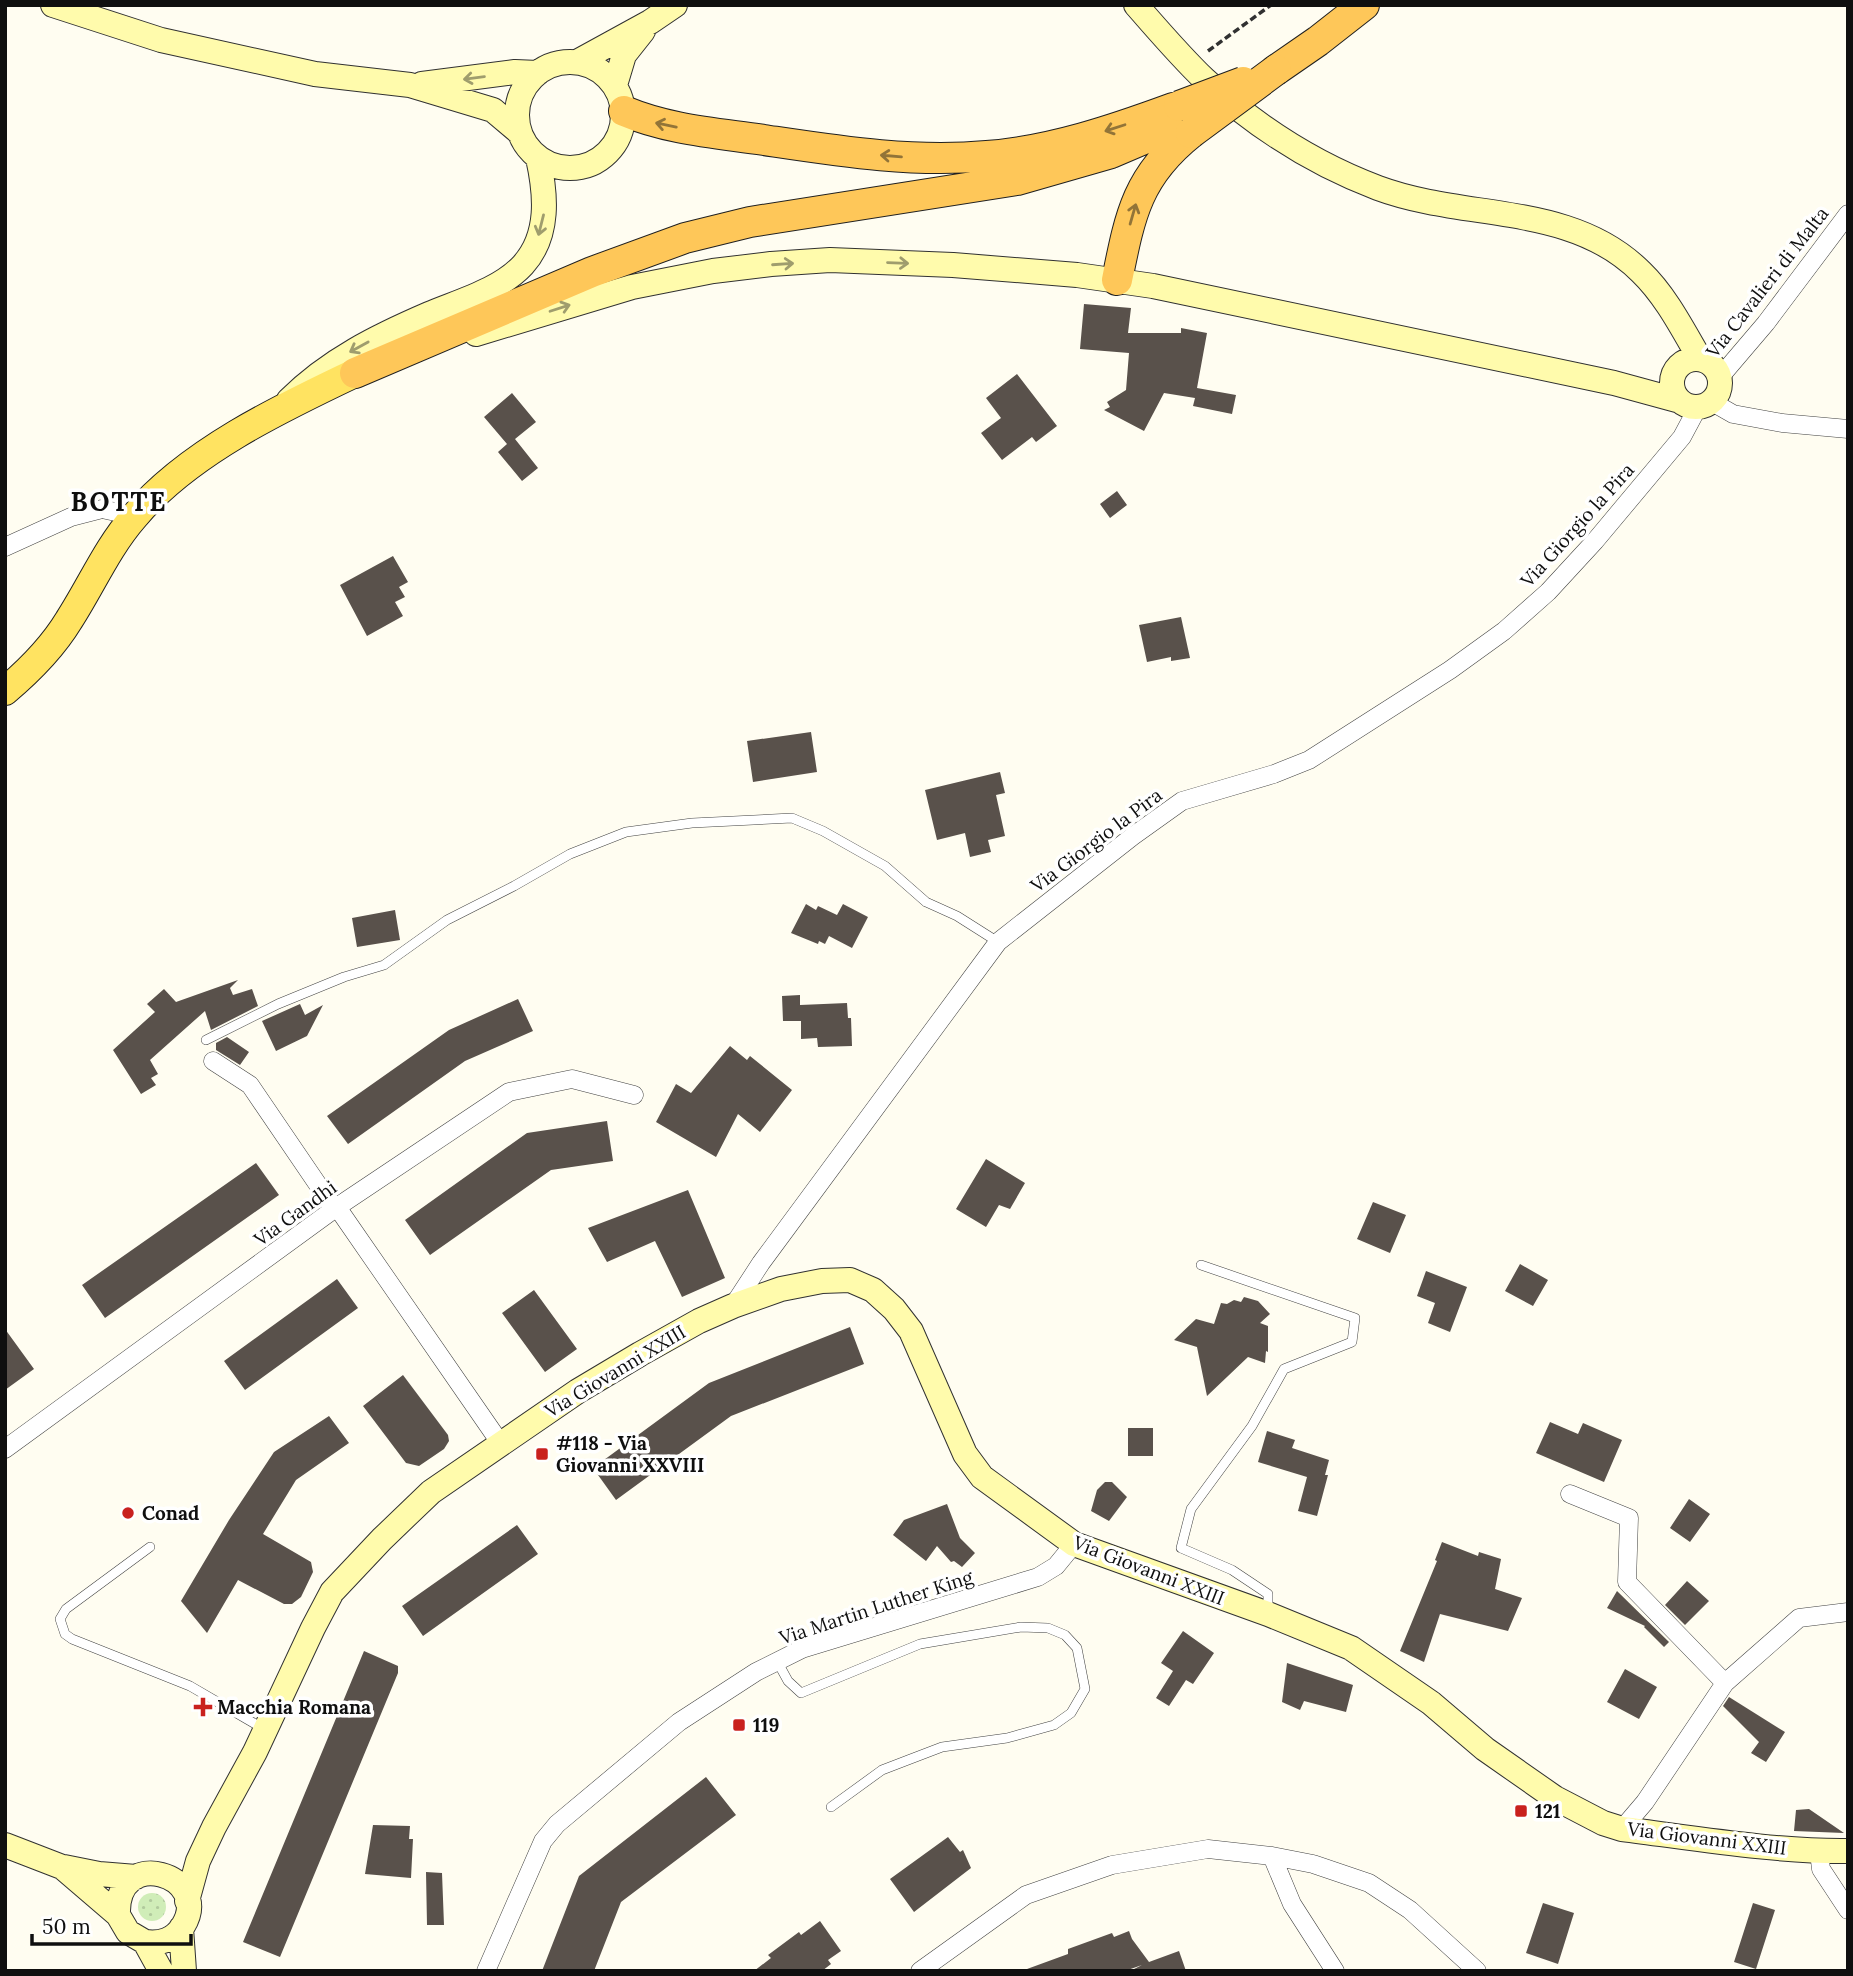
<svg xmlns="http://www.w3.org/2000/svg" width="1853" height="1976" font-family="Lora,serif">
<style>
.grass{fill:url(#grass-dots)}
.building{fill:#59514b}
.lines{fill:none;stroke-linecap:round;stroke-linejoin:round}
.service-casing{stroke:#424242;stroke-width:10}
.minor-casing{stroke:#424242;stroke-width:19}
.secondary-casing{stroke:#313131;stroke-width:26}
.primary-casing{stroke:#202020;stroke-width:30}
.trunk-casing{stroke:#202020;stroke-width:32}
.path{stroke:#313131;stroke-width:3.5;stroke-dasharray:7 3.5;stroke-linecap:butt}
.service{stroke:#fff;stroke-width:9}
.minor{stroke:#fff;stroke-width:18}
.secondary{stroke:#fffbac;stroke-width:24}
.primary{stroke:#ffe361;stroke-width:28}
.trunk{stroke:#fec759;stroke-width:30}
.trunk-bridge-casing{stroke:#202020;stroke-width:32;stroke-linecap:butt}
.trunk-bridge{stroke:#fec759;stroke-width:30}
.oneway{stroke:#9f9d6d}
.oneway2{stroke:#927438}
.poi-dot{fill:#c9211e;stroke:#fff;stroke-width:2.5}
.labels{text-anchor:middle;stroke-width:7;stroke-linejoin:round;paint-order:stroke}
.street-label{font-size:19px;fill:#0f0f0f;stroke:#fff}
.poi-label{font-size:19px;font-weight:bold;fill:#0f0f0f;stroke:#fff;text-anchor:start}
.district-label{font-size:26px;font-weight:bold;letter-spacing:2px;fill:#0f0f0f;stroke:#fff}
</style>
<defs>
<pattern id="grass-dots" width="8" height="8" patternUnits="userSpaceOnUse" patternTransform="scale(1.75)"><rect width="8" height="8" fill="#d0edb8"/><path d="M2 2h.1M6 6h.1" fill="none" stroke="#b1ca9d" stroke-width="1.8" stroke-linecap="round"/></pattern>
</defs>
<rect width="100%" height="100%" fill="#fffdf1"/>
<path class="grass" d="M138 1907a14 14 0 1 1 28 0a14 14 0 1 1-28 0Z"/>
<path class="building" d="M 1084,304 L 1131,308 L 1128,333 L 1181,333 L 1181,328 L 1207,333 L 1197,388 L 1236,395 L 1232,414 L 1193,406 L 1195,398 L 1164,393 L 1144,431 L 1104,410 L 1110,407 L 1107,402 L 1126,390 L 1129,353 L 1080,349 Z
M 1017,374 L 1057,426 L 1036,442 L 1032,437 L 1002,460 L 981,433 L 1001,418 L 986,398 Z
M 512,393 L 536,422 L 515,439 L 538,468 L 522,481 L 498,452 L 507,444 L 484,417 Z
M 1117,491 L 1127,505 L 1110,518 L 1100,504 Z
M 393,556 L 408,582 L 399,587 L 405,597 L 395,602 L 403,616 L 367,636 L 340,585 Z
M 1181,617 L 1190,658 L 1171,661 L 1171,657 L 1147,662 L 1139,625 Z
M 811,732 L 817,772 L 753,782 L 747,741 Z
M 1000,772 L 1005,793 L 996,795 L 1005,836 L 988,840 L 991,852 L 970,857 L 965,833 L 937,840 L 925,790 Z
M 806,904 L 816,910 L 818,906 L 837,915 L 843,904 L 868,917 L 852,948 L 829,936 L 825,944 L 819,941 L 818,944 L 791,933 Z
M 395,910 L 400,940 L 357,947 L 352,918 Z
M 238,980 L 230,988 L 233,995 L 252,989 L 258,1006 L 211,1030 L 205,1011 L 150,1060 L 158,1074 L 151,1078 L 156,1085 L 141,1094 L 113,1050 L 155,1012 L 147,1004 L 164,989 L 176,1002 Z
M 800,995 L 800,1005 L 847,1003 L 848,1018 L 851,1018 L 852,1046 L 818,1047 L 817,1038 L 801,1039 L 801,1021 L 783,1021 L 782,996 Z
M 518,999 L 533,1031 L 465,1061 L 348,1144 L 327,1116 L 449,1030 Z
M 300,1004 L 305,1015 L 323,1005 L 307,1036 L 276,1051 L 262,1021 Z
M 227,1037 L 249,1052 L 240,1065 L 216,1050 L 216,1043 Z
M 730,1046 L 747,1060 L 750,1056 L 792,1090 L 760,1132 L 738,1114 L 716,1157 L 656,1122 L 676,1084 L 691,1093 Z
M 607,1121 L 613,1161 L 551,1170 L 430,1255 L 405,1220 L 527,1133 Z
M 986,1159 L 1025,1183 L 1010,1209 L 999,1205 L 986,1227 L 956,1209 Z
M 256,1163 L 279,1195 L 105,1318 L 82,1285 Z
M 688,1190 L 725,1278 L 682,1297 L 655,1241 L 607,1262 L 588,1228 Z
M 1373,1202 L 1406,1215 L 1390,1253 L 1357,1239 Z
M 1520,1264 L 1548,1280 L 1533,1306 L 1505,1291 Z
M 1426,1271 L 1467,1287 L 1450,1332 L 1428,1323 L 1435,1303 L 1417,1296 Z
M 337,1279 L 358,1308 L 245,1390 L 224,1361 Z
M 534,1290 L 577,1349 L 545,1372 L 502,1313 Z
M 1244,1297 L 1258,1301 L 1270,1314 L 1260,1323 L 1268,1326 L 1268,1352 L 1266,1351 L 1265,1363 L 1248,1357 L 1207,1396 L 1197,1347 L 1174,1340 L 1196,1319 L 1214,1324 L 1221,1303 L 1227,1304 L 1234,1300 L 1241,1302 Z
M 850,1327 L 864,1364 L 731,1416 L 616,1500 L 593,1468 L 709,1383 Z
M 5,1329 L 34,1369 L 5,1390 Z
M 403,1375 L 448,1435 L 449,1441 L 444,1449 L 419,1466 L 406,1463 L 363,1406 Z
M 329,1416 L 349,1443 L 296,1480 L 263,1534 L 311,1562 L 313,1572 L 301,1597 L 292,1604 L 284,1604 L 238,1580 L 207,1633 L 181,1601 L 229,1520 L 274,1452 Z
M 1550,1422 L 1578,1434 L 1583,1423 L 1622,1440 L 1604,1482 L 1536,1453 Z
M 1128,1428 L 1153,1428 L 1153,1456 L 1128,1456 Z
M 1267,1431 L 1295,1440 L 1292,1448 L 1329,1460 L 1325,1475 L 1328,1475 L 1317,1516 L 1298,1511 L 1307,1477 L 1258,1462 Z
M 1105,1482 L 1112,1482 L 1127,1497 L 1109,1521 L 1091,1511 L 1097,1490 Z
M 1689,1499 L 1710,1514 L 1690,1542 L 1670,1528 Z
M 947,1504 L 960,1538 L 975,1553 L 962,1567 L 954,1561 L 951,1562 L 937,1546 L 926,1561 L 893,1535 L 904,1520 Z
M 517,1525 L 538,1554 L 423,1636 L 402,1606 Z
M 1442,1542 L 1478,1556 L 1479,1552 L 1501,1559 L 1495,1589 L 1522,1598 L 1508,1631 L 1440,1614 L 1424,1662 L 1400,1651 L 1437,1561 L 1435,1560 Z
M 1687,1581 L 1709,1601 L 1685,1625 L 1665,1605 Z
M 1617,1591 L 1669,1642 L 1664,1647 L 1644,1627 L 1645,1626 L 1607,1608 Z
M 1183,1631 L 1214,1653 L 1193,1684 L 1186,1680 L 1169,1706 L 1156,1698 L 1173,1671 L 1161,1663 Z
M 364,1651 L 398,1666 L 398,1673 L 280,1957 L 243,1942 Z
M 1287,1663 L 1353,1685 L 1346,1712 L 1304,1701 L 1300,1710 L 1282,1702 Z
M 1625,1669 L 1657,1687 L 1639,1719 L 1607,1702 Z
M 1729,1697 L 1785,1732 L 1766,1762 L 1751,1753 L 1759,1742 L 1723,1706 Z
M 706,1777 L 736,1815 L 621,1902 L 594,1971 L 542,1971 L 579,1876 Z
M 1809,1809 L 1844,1833 L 1794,1831 L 1796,1810 Z
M 373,1825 L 410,1826 L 409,1839 L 413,1839 L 411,1878 L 365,1874 Z
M 948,1837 L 960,1852 L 963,1850 L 971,1868 L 914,1912 L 890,1879 Z
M 426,1872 L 442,1873 L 444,1925 L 427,1925 Z
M 1543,1903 L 1574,1913 L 1558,1964 L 1526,1953 Z
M 1753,1903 L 1775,1910 L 1756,1969 L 1734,1962 Z
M 820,1921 L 841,1951 L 828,1960 L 831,1964 L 822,1971 L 754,1971 L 771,1958 L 768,1955 L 799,1932 L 801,1935 Z
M 1129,1931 L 1132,1939 L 1149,1962 L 1179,1951 L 1186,1971 L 1130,1971 L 1142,1965 L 1125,1971 L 1028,1971 L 1027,1969 L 1068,1954 L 1068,1949 L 1112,1933 L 1114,1937 Z"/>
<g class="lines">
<g class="service-casing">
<path id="service" d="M 206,1040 L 278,1004 L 344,977 L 384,965 L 447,920 L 514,886 L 570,854 L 626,832 L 692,823 L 792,818 L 823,831 L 885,866 L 926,902 L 957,916 L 998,942
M 1201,1265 L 1355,1318 L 1352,1342 L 1284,1369 L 1252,1426 L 1191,1509 L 1181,1548 L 1232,1570 L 1268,1594 L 1268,1612
M 150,1547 L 66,1609 L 60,1619 L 65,1634 L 72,1639 L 190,1686 L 264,1729
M 777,1661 L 788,1681 L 801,1693 L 920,1644 L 1021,1627 L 1048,1628 L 1065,1635 L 1077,1648 L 1085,1689 L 1071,1713 L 1054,1725 L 1007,1738 L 942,1747 L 908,1760 L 882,1770 L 831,1807"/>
</g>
<g class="minor-casing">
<path id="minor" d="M 1720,377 L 1766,323 L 1848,214
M 1712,402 L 1733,414 L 1782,423 L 1848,429
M 5,547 L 71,517 L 102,509 L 134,516
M 213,1061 L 250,1085 L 329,1201 L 337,1207 L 501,1444
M 733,1306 L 761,1263 L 998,942 L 1133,836 L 1182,801 L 1274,774 L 1309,760 L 1450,670 L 1504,631 L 1548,592 L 1595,541 L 1682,437 L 1698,407
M 5,1449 L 337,1207 L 509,1092 L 572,1079 L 634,1095
M 1570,1494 L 1629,1518 L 1627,1582 L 1725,1683
M 1622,1829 L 1645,1802 L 1725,1683 L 1799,1618 L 1848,1612
M 1819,1852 L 1821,1869 L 1848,1910
M 1272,1856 L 1292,1904 L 1335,1971
M 486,1971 L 543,1841 L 557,1824 L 679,1722 L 756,1672 L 802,1649 L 1038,1577 L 1056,1566 L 1074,1544
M 920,1971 L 1026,1895 L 1112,1865 L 1208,1849 L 1272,1856 L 1313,1864 L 1369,1883 L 1410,1910 L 1477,1971"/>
</g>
<g class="secondary-casing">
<path id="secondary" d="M 53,5 L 161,40 L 315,74 L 410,85 L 493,110 L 519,132
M 1136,5 C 1158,30 1180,56 1204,79 C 1255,126 1314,164 1378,188 C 1467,221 1571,202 1641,272 C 1666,296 1683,330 1700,359
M517 115a53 53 0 1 1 106 0a53 53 0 1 1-106 0Z
M 577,62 L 650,22 L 675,5
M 422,84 L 515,72 L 538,73
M 615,85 L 624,55 L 643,31
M 476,334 L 632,287 L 713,271 L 771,264 L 830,260 L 953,265 L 1077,275 L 1153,286 L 1614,383 L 1680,401
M1672 383a24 24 0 1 1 48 0a24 24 0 1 1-48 0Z
M 289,400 C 329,360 378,336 429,314 C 460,301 500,290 523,265 C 550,235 546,194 538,158
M 5,1845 L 62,1867 L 118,1915 L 128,1932 L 145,1942 L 161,1971
M 64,1867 L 99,1874 L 136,1877
M 187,1901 L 198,1861 L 214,1827 L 255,1752 L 313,1628 L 332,1592 L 382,1539 L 431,1492 L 578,1391 L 640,1354 L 699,1321 L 733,1306 L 781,1289 L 822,1281 L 850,1280 L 873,1290 L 894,1309 L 911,1331 L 965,1454 L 982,1477 L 1074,1544 L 1268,1614 L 1351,1648 L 1431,1703 L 1485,1749 L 1555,1798 L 1603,1823 L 1622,1829 C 1694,1838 1776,1852 1848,1851
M 118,1915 C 115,1844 214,1875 183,1926 C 174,1940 161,1944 145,1942
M 181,1928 L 184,1971"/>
</g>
<g class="primary-casing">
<path id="primary" d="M 5,691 C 30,670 52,648 69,620 C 91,586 107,548 134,517 C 187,453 281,408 355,373"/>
</g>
<g class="trunk-casing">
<path id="trunk" d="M 1276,70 L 1318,41 L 1364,5
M 624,111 C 669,130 717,133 764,140 C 838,151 912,163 987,156 C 1051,151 1113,130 1173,108
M 1117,280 C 1130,215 1137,176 1191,133
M 355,373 L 592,272 L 685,238 L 750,222 L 1017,180 L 1111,153 L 1186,121"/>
</g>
<path class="path" d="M 1208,51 L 1271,5"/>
<use href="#service" class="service"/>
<use href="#minor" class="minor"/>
<use href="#secondary" class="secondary"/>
<use href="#primary" class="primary"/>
<use href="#trunk" class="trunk"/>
<g class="trunk-bridge-casing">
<path id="trunk-bridge" d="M 1179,106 L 1243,82
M 1191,133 L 1276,70"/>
</g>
<use href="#trunk-bridge" class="trunk-bridge"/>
</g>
<defs><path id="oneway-shaft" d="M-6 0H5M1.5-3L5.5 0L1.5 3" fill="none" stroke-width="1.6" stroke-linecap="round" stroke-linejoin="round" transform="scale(1.75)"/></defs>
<g class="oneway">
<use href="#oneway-shaft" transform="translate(474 78) rotate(173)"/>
<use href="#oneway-shaft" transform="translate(541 225) rotate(104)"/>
<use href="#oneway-shaft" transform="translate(898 263) rotate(2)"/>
<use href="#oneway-shaft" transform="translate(783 264) rotate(-4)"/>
<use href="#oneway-shaft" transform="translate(560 308) rotate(-18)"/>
<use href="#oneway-shaft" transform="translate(359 347) rotate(151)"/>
</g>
<g class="oneway2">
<use href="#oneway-shaft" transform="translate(666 125) rotate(-168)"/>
<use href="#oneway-shaft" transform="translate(1115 128) rotate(162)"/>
<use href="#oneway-shaft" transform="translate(891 156) rotate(-175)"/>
<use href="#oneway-shaft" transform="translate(1133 214) rotate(-74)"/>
</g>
<g class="poi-dot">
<rect x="535" y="1447" width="14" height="14" rx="3.5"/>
<circle cx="128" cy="1513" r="7"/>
<path d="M199.5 1696.5h7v7h7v7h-7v7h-7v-7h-7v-7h7z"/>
<rect x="732" y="1718" width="14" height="14" rx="3.5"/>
<rect x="1514" y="1804" width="14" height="14" rx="3.5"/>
</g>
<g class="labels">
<g class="street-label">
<text transform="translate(1767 282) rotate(-52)" y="7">Via Cavalieri di Malta</text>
<text transform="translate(1577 525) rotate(-48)" y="7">Via Giorgio la Pira</text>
<text transform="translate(1096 840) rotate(-37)" y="7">Via Giorgio la Pira</text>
<text transform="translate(295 1213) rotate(-36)" y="7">Via Gandhi</text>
<text transform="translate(615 1371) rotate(-31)" y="7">Via Giovanni XXIII</text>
<text transform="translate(1149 1570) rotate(21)" y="7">Via Giovanni XXIII</text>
<text transform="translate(876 1607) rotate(-18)" y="7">Via Martin Luther King</text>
<text transform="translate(1707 1838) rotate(7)" y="7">Via Giovanni XXIII</text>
</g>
<g class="poi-label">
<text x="556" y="1450">#118 - Via<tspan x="556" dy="22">Giovanni XXVIII</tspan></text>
<text x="142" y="1520">Conad</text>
<text x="217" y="1714">Macchia Romana</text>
<text x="753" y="1732">119</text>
<text x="1535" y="1818">121</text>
</g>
<g class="district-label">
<text x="119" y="511">BOTTE</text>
</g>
</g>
<rect width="1853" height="1976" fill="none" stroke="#0f0f0f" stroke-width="14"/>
<path d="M32 1934v10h159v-10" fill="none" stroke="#0f0f0f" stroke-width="3.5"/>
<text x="42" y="1934" font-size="21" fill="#0f0f0f" stroke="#ffffff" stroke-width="5" paint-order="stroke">50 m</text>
</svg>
